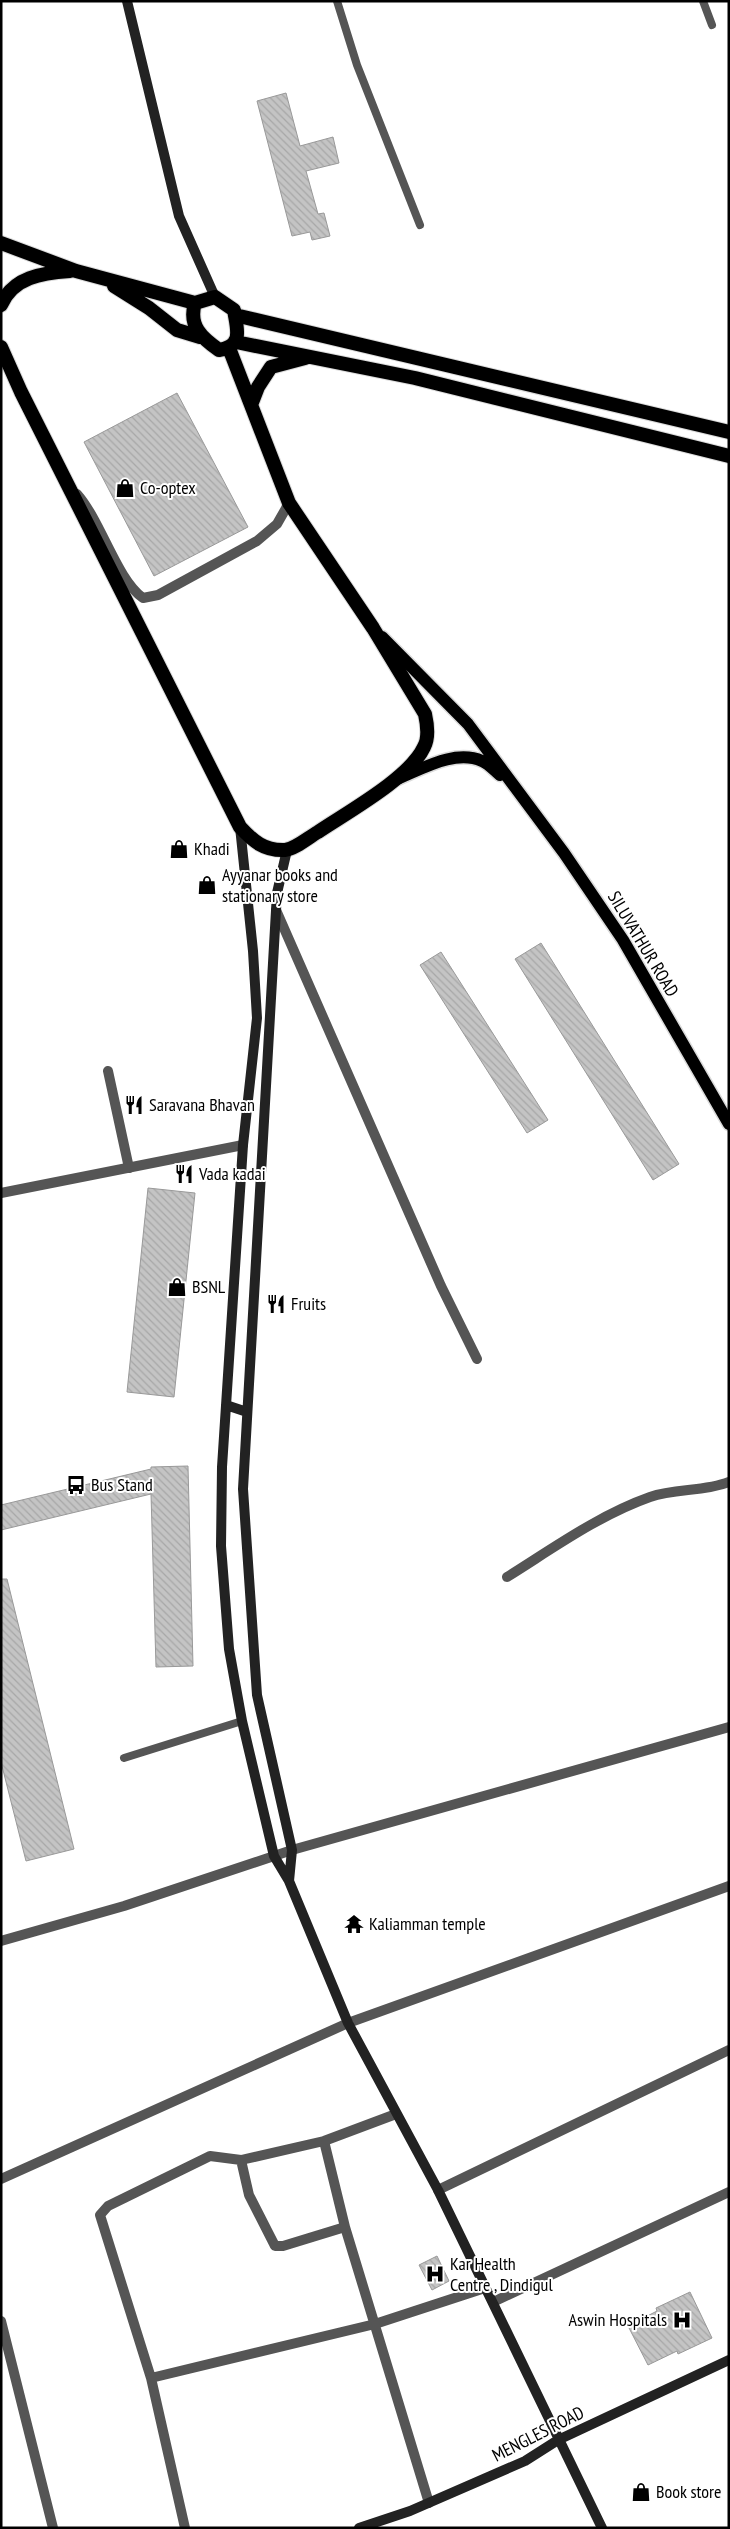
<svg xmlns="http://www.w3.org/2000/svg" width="730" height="2529" font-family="'PT Sans Narrow',sans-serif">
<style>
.building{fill:url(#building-back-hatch);stroke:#999}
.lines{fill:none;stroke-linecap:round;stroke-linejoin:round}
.primary-casing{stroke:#dbdbdb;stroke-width:15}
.trunk-casing{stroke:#dbdbdb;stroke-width:16}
.service{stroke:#555;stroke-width:8}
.minor{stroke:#555;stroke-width:10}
.tertiary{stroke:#555;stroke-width:10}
.secondary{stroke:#222;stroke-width:10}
.primary{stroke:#000;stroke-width:12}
.trunk{stroke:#000;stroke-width:14}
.labels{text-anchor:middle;stroke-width:4;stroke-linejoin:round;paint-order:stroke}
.poi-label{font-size:18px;fill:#000;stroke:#fff;text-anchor:start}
.street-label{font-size:18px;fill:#000;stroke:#fff}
</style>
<defs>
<pattern id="building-back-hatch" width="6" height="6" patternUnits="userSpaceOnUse" patternTransform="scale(1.25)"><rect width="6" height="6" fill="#c4c4c4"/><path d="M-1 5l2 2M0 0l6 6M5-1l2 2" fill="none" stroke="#a7a7a7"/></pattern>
</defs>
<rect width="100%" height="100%" fill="#fff"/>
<path class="building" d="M 286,93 L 300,146 L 333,137 L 339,163 L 306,171 L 318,214 L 324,213 L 330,236 L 312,240 L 310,232 L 292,236 L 257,101 Z
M 177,393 L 248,527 L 154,576 L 84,442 Z
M 541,943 L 679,1164 L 653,1180 L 515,959 Z
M 441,952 L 548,1120 L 527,1133 L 420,965 Z
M 148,1188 L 195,1193 L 174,1397 L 127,1392 Z
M 188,1466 L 193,1666 L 156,1667 L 151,1494 L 1,1530 L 1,1505 L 151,1469 L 151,1467 Z
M 1,1579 L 7,1579 L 74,1849 L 26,1861 L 1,1762 Z
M 437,2256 L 449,2281 L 432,2290 L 419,2265 Z
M 690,2292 L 712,2338 L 678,2354 L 677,2351 L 648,2365 L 628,2326 L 657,2311 L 656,2308 Z"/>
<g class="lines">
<g class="primary-casing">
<path id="primary" d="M 382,637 L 468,724 L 564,853 L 623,940 L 729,1124
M 397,779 C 422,769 455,749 482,761 C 488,763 495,771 500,775"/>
</g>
<g class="trunk-casing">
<path id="trunk" d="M 1,243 L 76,271 L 195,303
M 114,286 L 149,308 L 177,330 L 200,337
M 215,297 L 234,310 C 237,329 244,346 219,350 C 202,338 188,326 195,303 Z
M 1,305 C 13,277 42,273 70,271
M 235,315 L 729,432
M 236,342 L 415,378 L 729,456
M 1,347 L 21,392 L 240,827 C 253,841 264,851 285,850 C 295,849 309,837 318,832 C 346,813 410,778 424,747 C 429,738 427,723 425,714 L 373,628 L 289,503 L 229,348
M 251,405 L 258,387 L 271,367 L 305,358"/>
</g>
<path class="service" d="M 337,1 L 357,65 L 420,225
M 703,1 L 712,25
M 124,1758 L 242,1721"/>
<path class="minor" d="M 77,494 C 101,521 117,580 143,598 L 158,595 L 257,541 L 277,524 L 289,503
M 276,910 L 441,1286 L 477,1359
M 108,1071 L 129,1168
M 507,1577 C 552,1549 599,1515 650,1497 C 675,1488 704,1492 729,1482
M 324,2141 L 345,2227 L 429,2503
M 241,2160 L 249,2195 L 275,2246 L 283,2246 L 345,2227
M 1,2179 L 348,2023 L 729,1886
M 438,2190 L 729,2050
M 493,2302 L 729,2192
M 1,2321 L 53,2528
M 151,2378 L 375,2324 L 485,2288
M 185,2528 L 151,2378 L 100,2215 L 108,2206 L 210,2156 L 241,2160 L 324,2141 L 396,2114"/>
<path class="tertiary" d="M 1,1193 L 243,1145
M 1,1941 L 124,1906 L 292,1850 L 729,1727"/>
<path class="secondary" d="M 127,1 L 179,216 L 215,297
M 240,827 L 253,951 L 257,1018 L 243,1145 L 222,1467 L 221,1546 L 229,1649 L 242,1721 L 274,1856 L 289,1881 L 348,2023 L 438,2190 L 602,2528
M 287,850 L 277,893 L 243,1489 L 257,1695 L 292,1850 L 289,1881
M 226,1405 L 247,1412
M 359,2528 L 410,2511 L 525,2461 L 558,2440 L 729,2360"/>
<use href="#primary" class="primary"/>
<use href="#trunk" class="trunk"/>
</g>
<defs>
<g id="shop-bare" transform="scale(1.5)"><path d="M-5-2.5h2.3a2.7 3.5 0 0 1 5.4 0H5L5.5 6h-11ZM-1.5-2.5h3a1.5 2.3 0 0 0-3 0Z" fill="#000" stroke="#fff" stroke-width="2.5" paint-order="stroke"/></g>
<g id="restaurant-bare" transform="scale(1.5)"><path d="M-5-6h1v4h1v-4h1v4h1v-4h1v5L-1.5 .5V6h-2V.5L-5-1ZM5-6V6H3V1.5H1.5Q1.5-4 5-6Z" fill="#000" stroke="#fff" stroke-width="2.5" paint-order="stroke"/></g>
<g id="bus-bare" transform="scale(1.5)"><path d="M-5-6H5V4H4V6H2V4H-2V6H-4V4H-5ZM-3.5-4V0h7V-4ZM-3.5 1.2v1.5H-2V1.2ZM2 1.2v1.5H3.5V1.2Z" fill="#000" stroke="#fff" stroke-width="2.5" paint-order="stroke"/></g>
<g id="temple-bare" transform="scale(1.5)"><path d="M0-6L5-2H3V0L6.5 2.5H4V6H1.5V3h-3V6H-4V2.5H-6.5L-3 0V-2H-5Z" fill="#000" stroke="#fff" stroke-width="2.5" paint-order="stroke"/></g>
<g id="hospital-bare" transform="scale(1.5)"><path d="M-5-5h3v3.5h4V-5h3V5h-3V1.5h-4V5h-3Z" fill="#000" stroke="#fff" stroke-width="2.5" paint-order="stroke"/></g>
</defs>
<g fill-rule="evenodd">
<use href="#shop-bare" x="125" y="488"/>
<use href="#shop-bare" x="179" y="849"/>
<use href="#shop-bare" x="207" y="885"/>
<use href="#restaurant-bare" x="134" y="1105"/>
<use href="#restaurant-bare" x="184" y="1174"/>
<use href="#shop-bare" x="177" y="1287"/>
<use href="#restaurant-bare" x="276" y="1304"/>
<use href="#bus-bare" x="76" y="1485"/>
<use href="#temple-bare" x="354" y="1924"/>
<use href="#hospital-bare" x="435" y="2274"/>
<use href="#hospital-bare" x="682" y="2320"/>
<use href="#shop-bare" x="641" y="2492"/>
</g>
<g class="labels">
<g class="poi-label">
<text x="140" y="494">Co-optex</text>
<text x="194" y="855">Khadi</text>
<text x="222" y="881">Ayyanar books and<tspan x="222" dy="21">stationary store</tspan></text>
<text x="149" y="1111">Saravana Bhavan</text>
<text x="199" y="1180">Vada kadai</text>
<text x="192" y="1293">BSNL</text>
<text x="291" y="1310">Fruits</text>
<text x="91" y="1491">Bus Stand</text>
<text x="369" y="1930">Kaliamman temple</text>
<text x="450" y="2270">Kar Health<tspan x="450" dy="21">Centre , Dindigul</tspan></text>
<text x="667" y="2326" text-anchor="end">Aswin Hospitals</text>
<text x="656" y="2498">Book store</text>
</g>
<g class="street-label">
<text transform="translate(643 944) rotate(59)" y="6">SILUVATHUR ROAD</text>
<text transform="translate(538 2434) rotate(-27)" y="6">MENGLES ROAD</text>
</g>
</g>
<rect width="730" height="2529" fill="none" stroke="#000000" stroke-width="5"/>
</svg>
